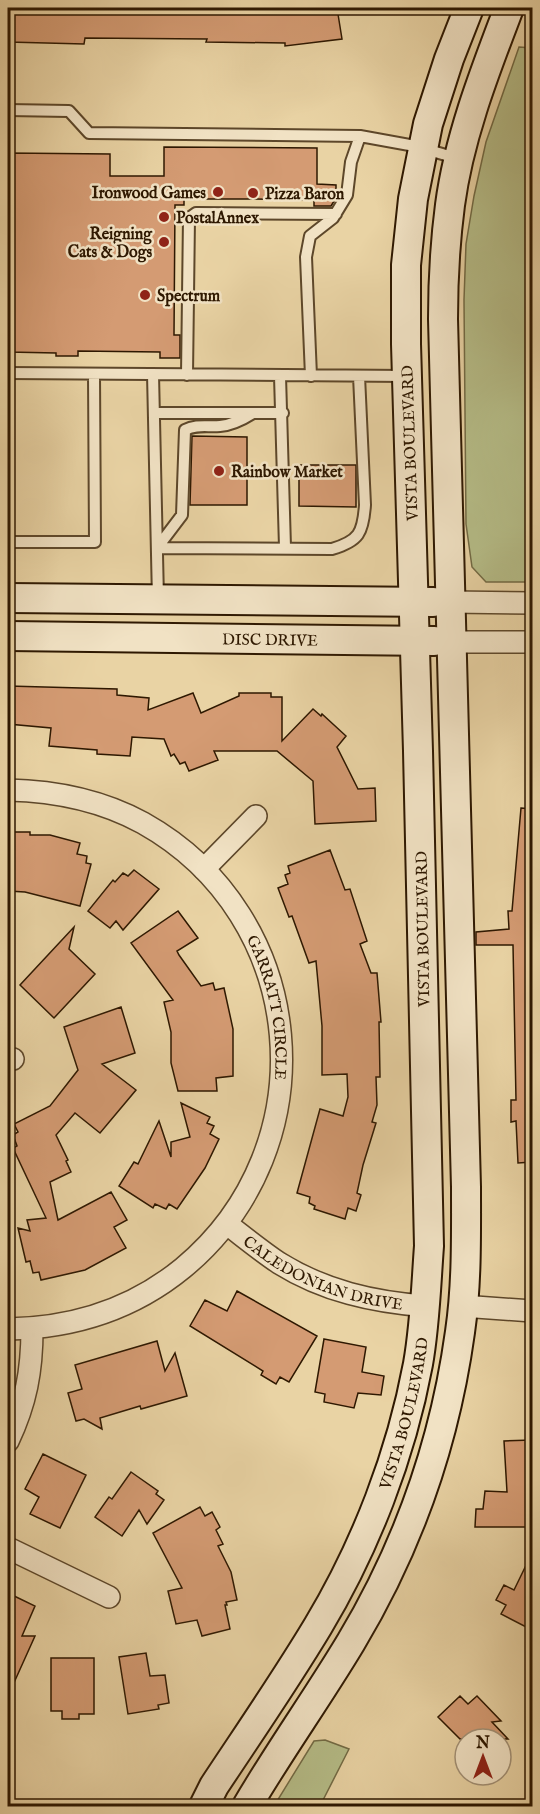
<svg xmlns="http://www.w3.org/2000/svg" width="540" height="1814" font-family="'IM FELL English',serif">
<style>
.green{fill:#b5bc87;stroke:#726a44;stroke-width:1.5}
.building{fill:#d49b73;stroke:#2e1801;stroke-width:1.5}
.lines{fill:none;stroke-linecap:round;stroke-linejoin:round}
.service-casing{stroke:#5d472a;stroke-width:14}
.minor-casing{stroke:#5d472a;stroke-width:24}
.secondary-casing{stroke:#2e1801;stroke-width:32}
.service{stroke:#f1e2c4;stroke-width:10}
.minor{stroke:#f1e2c4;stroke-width:21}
.secondary{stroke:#f1e2c4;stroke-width:28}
.poi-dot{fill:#8f2418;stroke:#f1e2c4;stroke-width:2}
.labels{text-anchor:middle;stroke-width:5;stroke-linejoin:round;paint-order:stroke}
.poi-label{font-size:16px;font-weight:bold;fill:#2e1801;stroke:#f1e2c4;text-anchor:start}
.street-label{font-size:16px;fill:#2e1801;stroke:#f1e2c4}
</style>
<rect width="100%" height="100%" fill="#e9d3a4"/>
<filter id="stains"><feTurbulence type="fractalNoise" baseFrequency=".00333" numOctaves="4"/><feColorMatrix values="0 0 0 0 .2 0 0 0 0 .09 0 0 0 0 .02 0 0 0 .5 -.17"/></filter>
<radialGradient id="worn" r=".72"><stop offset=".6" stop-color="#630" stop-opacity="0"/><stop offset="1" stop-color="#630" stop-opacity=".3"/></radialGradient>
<path class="green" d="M 519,47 L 532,48 L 532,582 L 486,582 L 472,567 L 466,524 L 464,300 L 466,244 L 474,196 L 486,142 Z
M 325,1740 L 349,1749 L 320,1806 L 274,1806 L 314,1741 Z"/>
<path class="building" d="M 8,8 L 337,8 L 342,39 L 285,46 L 285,43 L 206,42 L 207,39 L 85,38 L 84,44 L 8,42 Z
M 164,147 L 317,148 L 317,184 L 336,185 L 336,198 L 331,206 L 314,206 L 314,200 L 249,199 L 184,199 L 184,205 L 175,205 L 174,335 L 180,335 L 180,358 L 160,358 L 160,352 L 78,351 L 78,356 L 56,356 L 56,353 L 8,352 L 8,153 L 110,154 L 110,176 L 164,176 Z
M 192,436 L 247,437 L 247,505 L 190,505 Z
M 299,465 L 356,465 L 356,507 L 299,506 Z
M 8,686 L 117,689 L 117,695 L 149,698 L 148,710 L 193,693 L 201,713 L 239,696 L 239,693 L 271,693 L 271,697 L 282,697 L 282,741 L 313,709 L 321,716 L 322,714 L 346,736 L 337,747 L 358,789 L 375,788 L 376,821 L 315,824 L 313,781 L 277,751 L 214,751 L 218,760 L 189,771 L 185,762 L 180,764 L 174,754 L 171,756 L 164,739 L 132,737 L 130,756 L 97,754 L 97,750 L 49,746 L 51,728 L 8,724 Z
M 521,808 L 532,809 L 532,1162 L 518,1163 L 516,1121 L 511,1122 L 511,1100 L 516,1100 L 513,945 L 476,945 L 476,932 L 509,929 L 508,911 L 512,911 Z
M 8,832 L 30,832 L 30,835 L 50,835 L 80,843 L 77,854 L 87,856 L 86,863 L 91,864 L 80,906 L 25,892 L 8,891 Z
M 330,850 L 345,890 L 350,889 L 367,941 L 360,944 L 371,973 L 377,973 L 381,1022 L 379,1022 L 380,1077 L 376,1077 L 377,1105 L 372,1122 L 376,1123 L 363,1165 L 357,1193 L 361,1195 L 356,1211 L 348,1208 L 345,1219 L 314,1209 L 315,1206 L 309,1203 L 310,1197 L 297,1193 L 320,1109 L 343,1116 L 348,1097 L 347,1074 L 322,1075 L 322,1026 L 316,961 L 309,963 L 292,916 L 289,917 L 278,888 L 288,884 L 285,875 L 290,873 L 288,866 Z
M 134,870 L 159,889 L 123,930 L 116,921 L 110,928 L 88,911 L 113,880 L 115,882 L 123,873 L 128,876 Z
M 178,911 L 198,938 L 177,951 L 179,955 L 201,986 L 213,983 L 215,990 L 224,988 L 233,1029 L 233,1076 L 216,1078 L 217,1091 L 178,1091 L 171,1063 L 171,1032 L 164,1002 L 173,1000 L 131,943 Z
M 74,927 L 69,949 L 95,974 L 54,1018 L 20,985 Z
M 121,1007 L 135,1053 L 102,1064 L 136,1090 L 100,1133 L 75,1113 L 56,1135 L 68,1160 L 66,1161 L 71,1172 L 50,1182 L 58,1220 L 111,1192 L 127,1220 L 114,1227 L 126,1248 L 85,1270 L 41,1280 L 39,1272 L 33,1273 L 30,1261 L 26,1262 L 18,1228 L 30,1231 L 27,1220 L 46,1218 L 13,1148 L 17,1146 L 13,1135 L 18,1132 L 14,1124 L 50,1106 L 78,1070 L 64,1027 Z
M 181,1103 L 210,1117 L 207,1123 L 214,1126 L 210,1134 L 219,1139 L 205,1168 L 177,1209 L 169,1204 L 166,1209 L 155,1204 L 153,1208 L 119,1186 L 134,1162 L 138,1164 L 159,1121 L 171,1157 L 171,1142 L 190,1137 Z
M 237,1291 L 317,1336 L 289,1382 L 280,1377 L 276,1384 L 261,1375 L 263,1371 L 190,1326 L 205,1300 L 227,1311 Z
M 324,1339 L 366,1347 L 362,1372 L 384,1376 L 381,1395 L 358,1393 L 354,1408 L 324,1402 L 325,1394 L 315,1392 Z
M 157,1341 L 165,1371 L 175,1353 L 187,1396 L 141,1409 L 140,1406 L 100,1418 L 102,1429 L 84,1419 L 76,1421 L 68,1393 L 82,1389 L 75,1365 Z
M 532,1440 L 532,1517 L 530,1517 L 530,1527 L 475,1527 L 476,1509 L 483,1509 L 485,1491 L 507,1492 L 504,1441 Z
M 43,1454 L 86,1475 L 60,1528 L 30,1514 L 39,1497 L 25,1489 Z
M 131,1472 L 158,1491 L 156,1494 L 164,1500 L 147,1524 L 139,1510 L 122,1536 L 95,1517 L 109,1497 L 112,1499 Z
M 200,1507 L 205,1516 L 212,1512 L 220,1527 L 216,1530 L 223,1544 L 218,1546 L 231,1572 L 237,1600 L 226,1602 L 227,1605 L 225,1605 L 230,1629 L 202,1636 L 197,1620 L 176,1624 L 168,1591 L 182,1588 L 153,1533 Z
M 532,1553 L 532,1630 L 501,1614 L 506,1605 L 496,1600 L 504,1585 L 514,1590 Z
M 8,1593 L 35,1606 L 22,1636 L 35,1636 L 8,1696 Z
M 146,1653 L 150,1676 L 165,1675 L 169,1703 L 158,1705 L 159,1709 L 128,1714 L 119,1657 Z
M 51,1658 L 94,1658 L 94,1714 L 79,1714 L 79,1719 L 62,1719 L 62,1711 L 51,1711 Z
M 460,1696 L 468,1704 L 477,1696 L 501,1721 L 492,1722 L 508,1739 L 460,1739 L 438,1717 Z"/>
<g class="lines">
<g class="service-casing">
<path id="service" d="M 8,110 L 69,111 L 89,133 L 360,136 L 415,146 L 456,158
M 8,373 L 406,376
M 153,374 L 158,599
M 187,375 L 189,218 L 196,213 L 336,214
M 280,376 L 285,547
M 311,376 L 306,257 L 310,236 L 333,218 L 347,195 L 351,162 L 360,136
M 154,413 L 283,413
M 8,542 L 95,542 L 94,374
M 157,548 L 332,549 C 359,541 363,533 365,505 L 359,376
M 157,548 L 182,515 L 185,430 C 196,424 207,427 220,426 C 232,425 242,420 253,413"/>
</g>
<g class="minor-casing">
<g id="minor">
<path d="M 450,602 L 532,603"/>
<path d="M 451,642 L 532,642"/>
<path id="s1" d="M 8,790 C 55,791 101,800 143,823 C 309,916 330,1146 183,1268 C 133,1309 72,1328 8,1329"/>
<path d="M 204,869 L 256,816"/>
<path d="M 8,1060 L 13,1059"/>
<path id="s2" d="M 227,1224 C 244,1237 261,1251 279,1263 C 324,1291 373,1302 426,1306"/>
<path d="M 462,1306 L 532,1311"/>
<path d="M 8,1441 C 26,1403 32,1371 32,1329"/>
<path d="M 8,1548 L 109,1597"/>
</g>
</g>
<g class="secondary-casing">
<g id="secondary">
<path d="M 8,598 L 433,602"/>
<path id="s3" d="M 8,636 L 434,641"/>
<path id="s4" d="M 204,1806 L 214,1786 C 249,1733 285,1681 318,1626 C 366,1546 401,1455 418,1364 C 425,1325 426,1286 429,1246 L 418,751 L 406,344 L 406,265 L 413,199 L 428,124 L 449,59 L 469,8"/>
<path d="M 247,1806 C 280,1750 318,1697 351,1642 C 408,1547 445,1441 460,1332 C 467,1284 466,1235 466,1187 L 443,319 C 443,281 445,243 450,205 C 459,137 485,71 509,8"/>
</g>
</g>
<use href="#service" class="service"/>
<use href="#minor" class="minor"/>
<use href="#secondary" class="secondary"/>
</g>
<g class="poi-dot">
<circle cx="218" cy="192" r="6"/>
<circle cx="253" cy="193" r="6"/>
<circle cx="164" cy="217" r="6"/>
<circle cx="164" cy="242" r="6"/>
<circle cx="145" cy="295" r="6"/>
<circle cx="219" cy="471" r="6"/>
</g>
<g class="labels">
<g class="poi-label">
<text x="206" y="198" text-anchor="end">Ironwood Games</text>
<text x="265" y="199">Pizza Baron</text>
<text x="176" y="223">PostalAnnex</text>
<text x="152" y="239" text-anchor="end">Reigning<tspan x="152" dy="18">Cats &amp; Dogs</tspan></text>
<text x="157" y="301">Spectrum</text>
<text x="231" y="477">Rainbow Market</text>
</g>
<g class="street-label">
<text transform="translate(409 443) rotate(-92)" y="6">VISTA BOULEVARD</text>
<text dy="6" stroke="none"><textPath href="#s3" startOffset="262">DISC DRIVE</textPath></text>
<text transform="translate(422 929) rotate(-91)" y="6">VISTA BOULEVARD</text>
<text dy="6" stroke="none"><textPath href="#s1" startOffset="374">GARRATT CIRCLE</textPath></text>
<text dy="6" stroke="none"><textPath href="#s2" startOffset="110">CALEDONIAN DRIVE</textPath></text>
<text dy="6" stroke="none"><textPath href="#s4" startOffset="444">VISTA BOULEVARD</textPath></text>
</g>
</g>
<rect width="540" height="1814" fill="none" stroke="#e9d3a4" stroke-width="30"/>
<rect x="9" y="9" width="522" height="1796" fill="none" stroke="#2e1801" stroke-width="3"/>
<rect x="15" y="15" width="510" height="1784" fill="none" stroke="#2e1801" stroke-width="1.5"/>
<g transform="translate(483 1757)"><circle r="28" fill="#f1e2c4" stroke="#a39176" stroke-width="1.5"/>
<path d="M0-4.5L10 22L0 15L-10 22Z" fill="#8f2418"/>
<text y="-9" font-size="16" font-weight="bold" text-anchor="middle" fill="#2e1801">N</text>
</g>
<rect width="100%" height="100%" filter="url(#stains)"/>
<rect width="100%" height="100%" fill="url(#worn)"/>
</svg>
